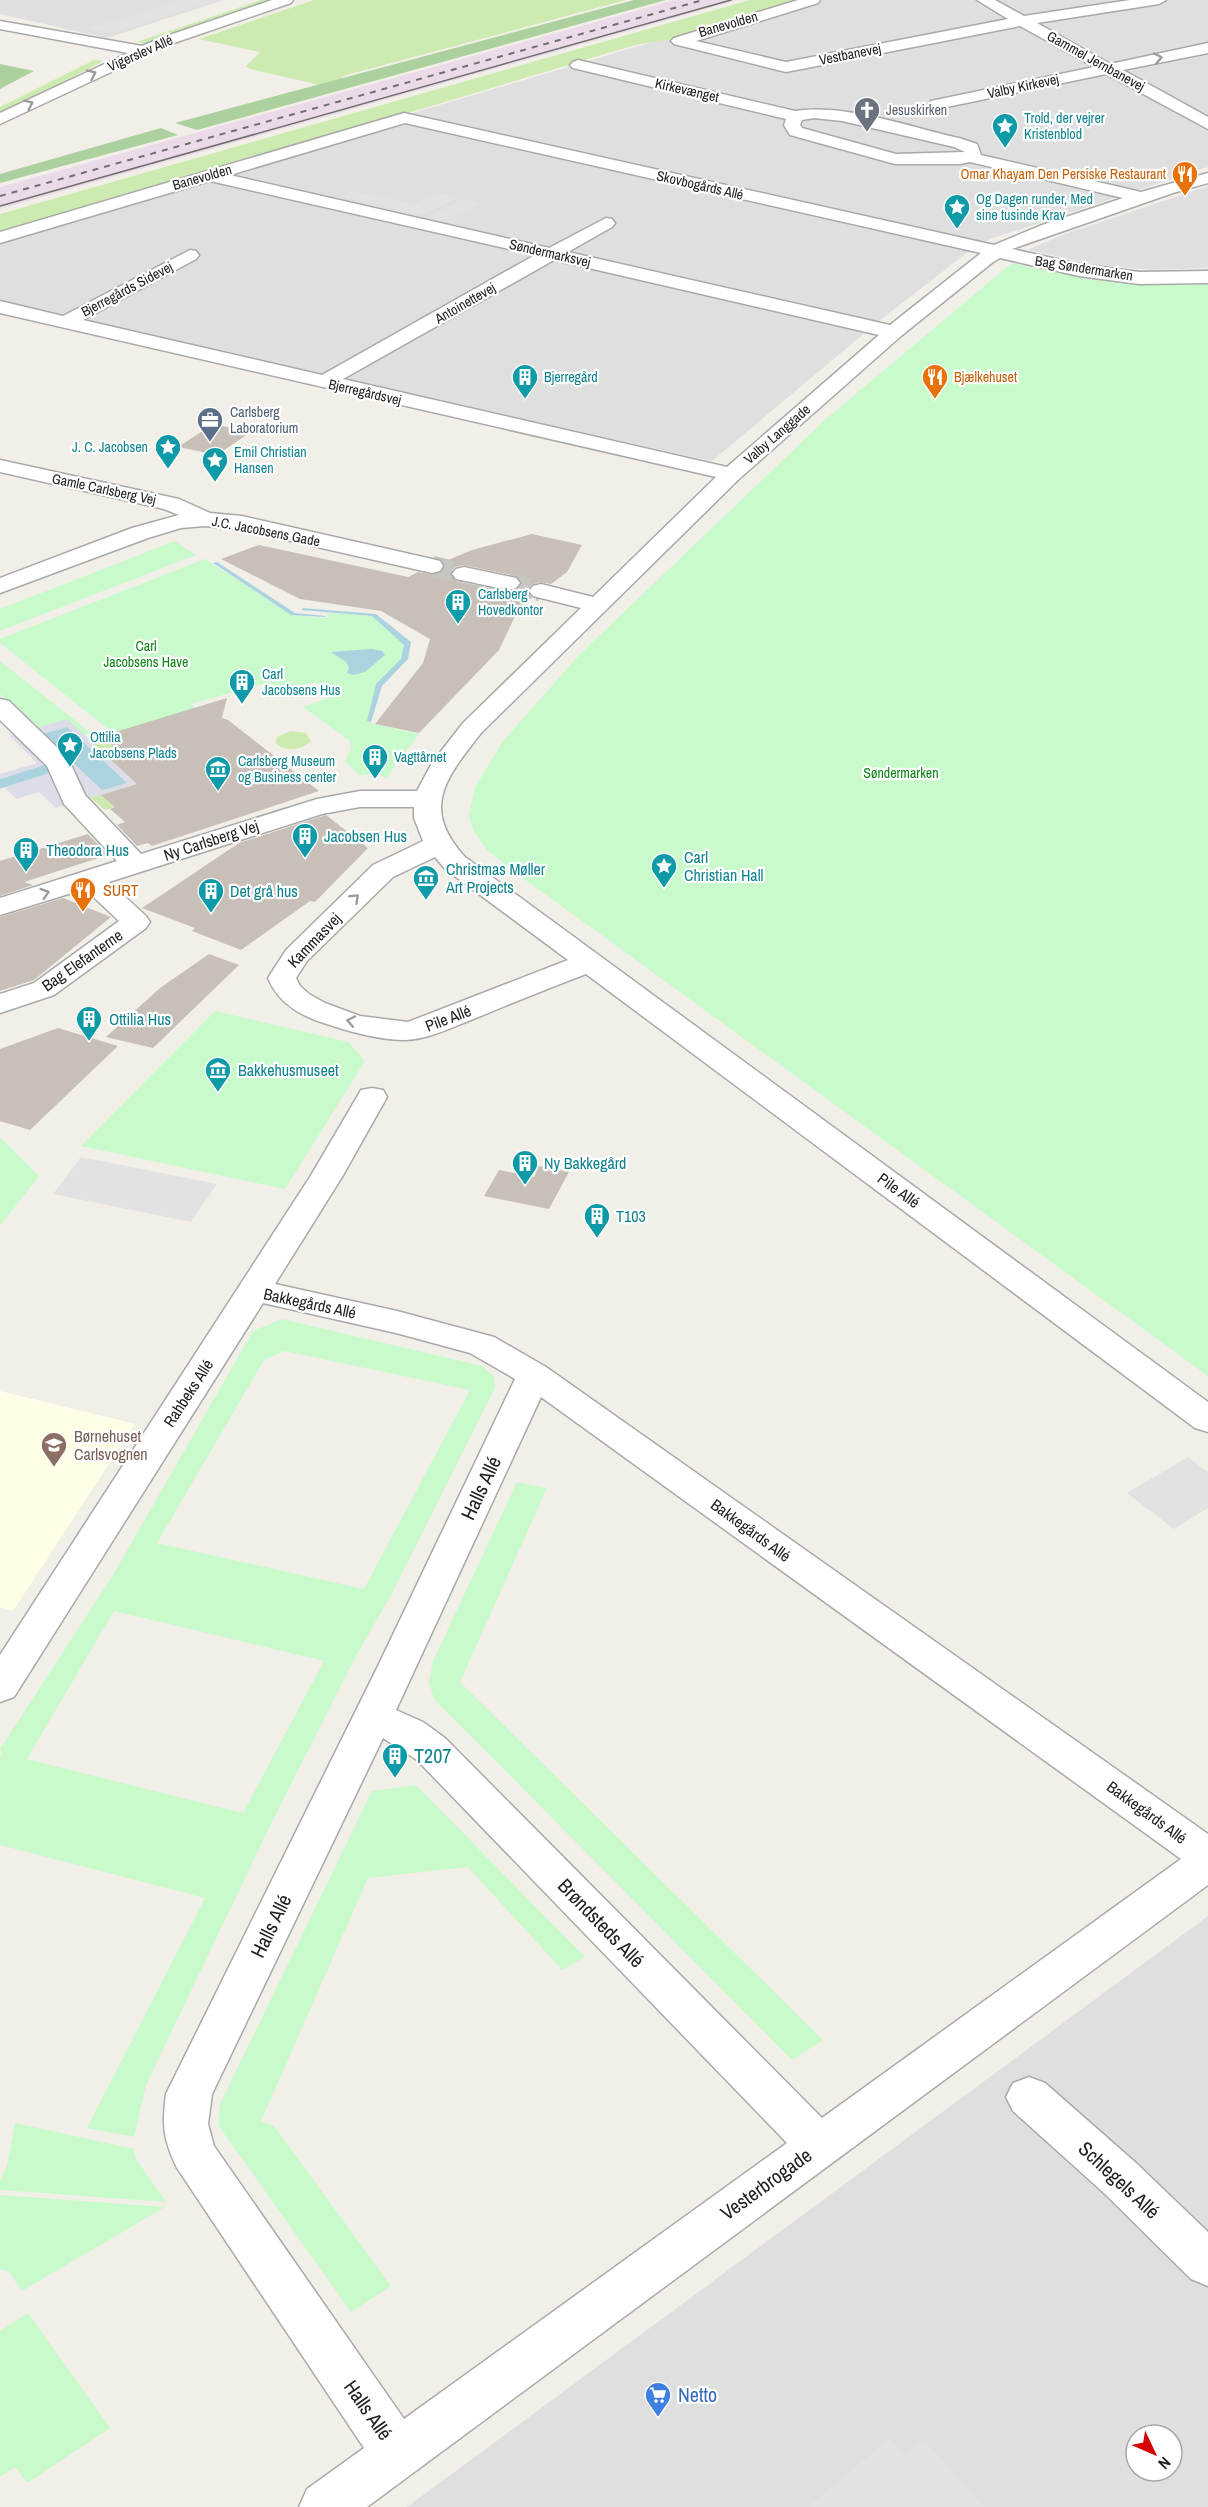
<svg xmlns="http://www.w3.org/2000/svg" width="1208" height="2507" font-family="'Archivo Narrow',sans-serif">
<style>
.residential{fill:#e0dfdf;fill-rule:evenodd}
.industrial{fill:#ebdbe8}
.education{fill:#ffffe5}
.grass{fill:#cdebb0}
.forest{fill:#add19e}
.park{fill:#c8facc;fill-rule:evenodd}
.parking{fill:#e2e2e2}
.plaza{fill:#dddde8}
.water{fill:#aad3df}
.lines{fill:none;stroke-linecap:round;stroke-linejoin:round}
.stream{stroke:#aad3df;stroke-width:9}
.building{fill:#c7bfb8;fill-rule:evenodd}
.minor-tunnel{stroke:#c8c6c1;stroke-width:21;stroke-dasharray:21 10;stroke-linecap:butt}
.minor-casing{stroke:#a9a9a9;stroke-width:3}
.minor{fill:#fff;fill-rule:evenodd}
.tram{stroke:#707070;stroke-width:1.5}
.rail{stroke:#707070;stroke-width:2;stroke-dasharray:6 6;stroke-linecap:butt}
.oneway{stroke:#9c9c9c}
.labels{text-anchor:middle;stroke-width:4.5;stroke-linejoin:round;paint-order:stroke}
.far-street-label{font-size:14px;fill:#222;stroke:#fff}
.far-worship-label{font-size:14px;fill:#5b616d;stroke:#fff;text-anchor:start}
.far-culture-label{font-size:14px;fill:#0d838f;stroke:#fff;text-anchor:start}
.far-food-label{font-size:14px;fill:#c56008;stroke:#fff;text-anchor:end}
.far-service-label{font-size:14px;fill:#4e5e75;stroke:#fff;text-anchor:start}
.far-park-label{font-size:14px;fill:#0c8416;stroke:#fff}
.culture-label{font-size:16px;fill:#0d838f;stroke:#fff;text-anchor:start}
.street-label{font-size:16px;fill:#222;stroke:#fff}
.food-label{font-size:16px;fill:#c56008;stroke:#fff;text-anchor:start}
.education-label{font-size:16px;fill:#785e54;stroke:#fff;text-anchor:start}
.near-street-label{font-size:20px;fill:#222;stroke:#fff}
.near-culture-label{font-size:20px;fill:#0d838f;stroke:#fff;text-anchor:start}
.near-shop-label{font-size:20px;fill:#366cbe;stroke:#fff;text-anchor:start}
</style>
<rect width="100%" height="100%" fill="#f2efe9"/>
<path class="residential" d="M 0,0 L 224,0 L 107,38 L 0,14 Z
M 772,0 L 1208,0 L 1208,167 L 990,239 L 964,255 L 879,321 L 712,461 L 389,390 L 0,301 L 0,235 L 656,41 Z
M 1208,186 L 1208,268 L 1152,270 L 1097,265 L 1028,250 L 1062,235 Z
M 1208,1916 L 1208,2507 L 407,2507 ZM 1136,2435 L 1172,2435 L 1172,2471 L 1136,2471 Z"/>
<path class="industrial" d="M 675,0 L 738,0 L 0,209 L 0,187 Z"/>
<path class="education" d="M 0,1391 L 135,1424 L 13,1611 L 0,1607 Z"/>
<path class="grass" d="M 261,0 L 278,0 L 149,45 L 137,42 Z
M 314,0 L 626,0 L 343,76 L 340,84 L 329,87 L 250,69 L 246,66 L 260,52 L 199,39 Z
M 750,0 L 799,0 L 672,39 L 635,45 L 0,235 L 0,214 Z
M 94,60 L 103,61 L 0,115 L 0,107 Z
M 290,731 L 306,733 L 311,741 C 301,751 286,752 275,743 L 277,737 Z
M 102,736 L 122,754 L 110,758 L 137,784 L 102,794 L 115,807 L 105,810 L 87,795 L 83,742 Z"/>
<path class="forest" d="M 634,0 L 666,0 L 197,130 L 175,123 Z
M 0,64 L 34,71 L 0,89 Z
M 161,128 L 178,135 L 0,183 L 0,174 Z"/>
<path class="park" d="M 1012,263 C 1080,278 1138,288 1208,284 L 1208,1376 L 512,870 L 487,850 L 474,832 L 469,816 L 475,787 L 504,740 L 580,654 L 828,417 Z
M 175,541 L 196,555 L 0,631 L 0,609 Z
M 205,559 L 291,615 L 326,618 L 328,613 L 372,616 L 405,645 L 401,659 L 376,684 L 367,722 L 419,734 L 386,778 L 379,774 L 359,775 L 345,761 L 351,748 L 350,741 L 303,707 L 333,696 L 315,682 L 283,692 L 269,682 L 191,704 L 197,709 L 113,733 L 0,643 L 0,639 Z
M 0,661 L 91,733 L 77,737 L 43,734 L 0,694 Z
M 215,1011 L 348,1042 L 365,1061 L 285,1189 L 81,1146 Z
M 0,1137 L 39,1176 L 0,1226 Z
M 282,1319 L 482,1366 L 494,1376 L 495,1388 L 391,1595 L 356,1656 L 270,1826 L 146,2085 L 134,2137 L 87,2128 L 205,1898 L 0,1845 L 0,1756 L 2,1753 L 0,1749 L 113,1575 L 253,1331 ZM 284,1351 L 470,1390 L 364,1589 L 157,1543 L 264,1360 ZM 114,1611 L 324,1661 L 243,1813 L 27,1759 Z
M 517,1482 L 547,1488 L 460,1682 L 823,2040 L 792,2060 L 434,1699 L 429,1682 L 433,1661 Z
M 416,1785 L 585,1957 L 562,1970 L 468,1867 L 368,1878 L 261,2121 L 274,2126 L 391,2286 L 351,2312 L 218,2125 L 220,2104 L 372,1791 Z
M 15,2123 L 134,2149 L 136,2159 L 166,2202 L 0,2190 L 0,2181 L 7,2166 Z
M 0,2195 L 165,2207 L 22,2291 L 9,2272 L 0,2269 Z
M 28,2313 L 110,2428 L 27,2483 L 15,2467 L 0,2477 L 0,2331 Z"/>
<path class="parking" d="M 181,0 L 218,0 L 110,34 L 87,29 Z
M 352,191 L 414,204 L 438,193 L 460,197 L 422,215 L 341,197 Z
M 463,199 L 480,203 L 444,221 L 428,217 Z
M 1030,251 L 1097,266 L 1153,271 L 1208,269 L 1208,284 L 1139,285 L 1085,279 L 1023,265 L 1030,257 L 1023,255 Z
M 81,1157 L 217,1184 L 191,1222 L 53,1194 Z
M 1188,1457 L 1208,1472 L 1208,1508 L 1174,1529 L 1127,1493 Z
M 889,2439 L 904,2455 L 923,2439 L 985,2507 L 808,2507 Z"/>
<path class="plaza" d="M 67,719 L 137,784 L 56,808 L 39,792 L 16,799 L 0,783 L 0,774 L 37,763 L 10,736 Z"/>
<path class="water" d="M 217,562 L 295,613 L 326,616 L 325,617 L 291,615 L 213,563 Z
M 303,608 L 376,614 L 411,642 L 408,659 L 382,686 L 371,722 L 367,721 L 376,684 L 401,659 L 404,645 L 372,616 L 301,610 Z
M 372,649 L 382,651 L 385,655 L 365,672 L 353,675 L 347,673 L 349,667 L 346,662 L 331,652 Z
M 67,727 L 127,783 L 102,790 L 43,734 Z"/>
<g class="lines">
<path class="stream" d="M 0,784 L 47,769"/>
</g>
<path class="building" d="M 213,424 L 251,432 L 217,455 L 178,447 Z
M 532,534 L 582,545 L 567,572 L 551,584 L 540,582 L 531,585 L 527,591 L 532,598 L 519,608 L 499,650 L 419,733 L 375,724 L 423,663 L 430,639 L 381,611 L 300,599 L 221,559 L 259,545 L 408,577 L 418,572 L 433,575 L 442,572 L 445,567 L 443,562 L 472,550 ZM 464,565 L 516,576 L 522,583 L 517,590 L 508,592 L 456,581 L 450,573 L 455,567 Z
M 227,698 L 222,718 L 228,720 L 319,791 L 152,846 L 148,843 L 137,846 L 117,825 L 125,822 L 110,809 L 115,807 L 101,795 L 137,784 L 109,758 L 122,754 L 102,736 Z
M 326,815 L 368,848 L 315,902 L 310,901 L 241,950 L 192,931 L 195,928 L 142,908 L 239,843 Z
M 88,834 L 108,855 L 24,882 L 33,885 L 0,896 L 0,861 Z
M 63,898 L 111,917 L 34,980 L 0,991 L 0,917 Z
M 209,954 L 239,965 L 153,1048 L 106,1037 L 160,988 Z
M 58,1028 L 118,1046 L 30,1130 L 0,1121 L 0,1049 Z
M 539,1166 L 569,1172 L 549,1209 L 484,1196 L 499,1170 L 534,1177 Z"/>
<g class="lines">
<path class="minor-tunnel" d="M 432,566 L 464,574
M 508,583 L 541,591"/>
<g class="minor-casing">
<path id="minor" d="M 272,0 L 293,0 L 291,3 L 171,44 L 0,124 L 0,113 L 128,53 L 0,29 L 0,21 L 142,46 L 161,38 Z
M 798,0 L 820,0 L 818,3 L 696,41 L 786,62 L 1008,19 L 977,0 L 995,0 L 1024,16 L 1130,0 L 1166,0 L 1159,4 L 1037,23 L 1110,64 L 1208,43 L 1208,53 L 1123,70 L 1208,117 L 1208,129 L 1106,74 L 937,109 L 931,107 L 929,104 L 931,101 L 1094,67 L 1020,26 L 786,72 L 674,44 L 671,41 L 674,38 Z
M 578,60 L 795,111 C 844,103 910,127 959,138 L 977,144 L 981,155 L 1141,192 L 1208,173 L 1208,183 L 1173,193 L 1012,249 L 1079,264 L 1139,272 L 1208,271 L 1208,283 L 1139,284 L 1079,276 L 1000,258 L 993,262 L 901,336 L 739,479 L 481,733 C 446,778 420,808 465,857 L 1208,1402 L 1208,1432 L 1195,1428 L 586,974 C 549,988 512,1003 476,1018 C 454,1026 430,1039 406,1040 C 381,1040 354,1033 330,1025 C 303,1017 279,1005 268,978 L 286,950 L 373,865 L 423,841 L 414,818 L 414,807 L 360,807 L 322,814 L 109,882 L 146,916 L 150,922 L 146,928 L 54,995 L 0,1013 L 0,994 L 34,983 L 119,921 L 85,889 L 0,915 L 0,898 L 117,861 L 64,804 L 47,766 L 0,720 L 0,699 L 9,701 L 68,758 L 85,795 L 141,854 L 317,799 L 360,791 L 417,791 L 432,763 L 463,723 L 581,608 L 533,596 L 529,591 L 533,586 L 541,584 L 593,597 L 716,477 L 0,313 L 0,301 L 63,316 L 190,250 L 196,251 L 199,255 L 196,259 L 83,320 L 322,375 L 535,255 L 210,181 L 0,243 L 0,232 L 404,113 L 994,245 L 1042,225 L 1123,198 L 970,162 L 960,164 L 895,164 L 790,135 L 784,125 L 786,119 L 573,68 L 570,65 L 573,62 ZM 814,118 L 842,121 L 954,147 L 965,152 L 896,154 L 802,128 L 800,125 L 802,120 ZM 405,123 L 981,253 L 890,325 L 568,252 L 612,227 L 615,223 L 612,219 L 606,218 L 549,248 L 230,175 ZM 554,260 L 879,335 L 727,467 L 343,379 ZM 435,857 L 445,869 L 568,960 L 408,1022 L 360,1016 L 325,1003 L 309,994 L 300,986 L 296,978 L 307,961 L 393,877 Z
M 0,460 L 179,499 L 210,513 L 242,516 L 432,559 L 440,561 L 443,566 L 440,571 L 432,573 L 242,530 L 205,526 L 181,528 L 148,538 L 0,593 L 0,578 L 132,528 L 179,515 L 164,509 L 0,472 Z
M 464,567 L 516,578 L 520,583 L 516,588 L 508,590 L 456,579 L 452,574 L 456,569 Z
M 372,1088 L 383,1090 L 387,1097 L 342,1177 L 275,1284 L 397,1311 L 494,1337 L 546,1367 L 1208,1834 L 1208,1885 L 367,2507 L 299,2507 L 307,2489 L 364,2448 L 177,2168 C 163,2139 162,2125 166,2094 L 378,1666 L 515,1379 L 470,1353 L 396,1333 L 263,1303 L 14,1697 L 0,1702 L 0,1655 L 310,1177 L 357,1097 L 361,1090 ZM 541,1397 L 1181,1859 L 822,2118 L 445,1738 L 423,1722 L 396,1710 ZM 383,1738 L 417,1760 L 787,2143 L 404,2419 L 214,2146 L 208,2124 L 212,2094 Z
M 1029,2077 L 1045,2083 L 1136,2163 L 1208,2232 L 1208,2286 L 1191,2279 L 1104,2193 L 1013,2111 L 1006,2097 L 1013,2083 Z"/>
</g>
<use href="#minor" class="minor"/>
<path class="tram" d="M 0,206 L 731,0"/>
<path class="rail" d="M 0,196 L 703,0"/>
</g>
<defs><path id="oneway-chevron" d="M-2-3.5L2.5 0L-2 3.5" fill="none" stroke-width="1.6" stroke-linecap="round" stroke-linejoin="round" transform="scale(1.5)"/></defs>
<g class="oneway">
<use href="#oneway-chevron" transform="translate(1158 58) rotate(-11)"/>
<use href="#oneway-chevron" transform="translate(92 74) rotate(-25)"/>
<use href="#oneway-chevron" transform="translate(29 104) rotate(-26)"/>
<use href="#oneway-chevron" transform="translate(45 893) rotate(-18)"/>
<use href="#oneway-chevron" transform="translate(355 898) rotate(-44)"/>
<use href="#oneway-chevron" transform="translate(351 1021) rotate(-168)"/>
</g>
<defs>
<g id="church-pin" transform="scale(1.35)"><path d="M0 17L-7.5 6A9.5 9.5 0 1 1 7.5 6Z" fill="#6b7280" stroke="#fff"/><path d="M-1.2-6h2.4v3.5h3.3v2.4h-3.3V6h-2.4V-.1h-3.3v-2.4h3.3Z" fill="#fff"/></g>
<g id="sight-pin" transform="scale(1.35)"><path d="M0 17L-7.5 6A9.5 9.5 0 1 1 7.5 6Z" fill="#0f9aa8" stroke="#fff"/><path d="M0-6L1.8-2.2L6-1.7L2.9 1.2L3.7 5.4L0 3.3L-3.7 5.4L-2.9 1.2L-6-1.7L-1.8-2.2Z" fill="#fff"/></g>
<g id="restaurant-pin" transform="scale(1.35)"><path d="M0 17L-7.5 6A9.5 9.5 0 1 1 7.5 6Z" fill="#e8710a" stroke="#fff"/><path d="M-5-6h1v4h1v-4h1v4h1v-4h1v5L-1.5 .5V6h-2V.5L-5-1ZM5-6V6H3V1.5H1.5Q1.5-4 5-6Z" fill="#fff"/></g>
<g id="building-pin" transform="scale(1.35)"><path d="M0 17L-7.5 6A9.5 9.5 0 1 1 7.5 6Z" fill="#0f9aa8" stroke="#fff"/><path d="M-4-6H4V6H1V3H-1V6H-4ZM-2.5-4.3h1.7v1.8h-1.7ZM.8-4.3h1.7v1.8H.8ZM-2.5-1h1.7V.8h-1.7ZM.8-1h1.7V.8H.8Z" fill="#fff"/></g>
<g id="office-pin" transform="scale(1.35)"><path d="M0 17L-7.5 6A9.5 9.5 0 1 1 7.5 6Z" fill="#5c6f8a" stroke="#fff"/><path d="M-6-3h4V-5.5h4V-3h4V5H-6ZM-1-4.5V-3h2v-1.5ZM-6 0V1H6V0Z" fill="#fff"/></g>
<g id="museum-pin" transform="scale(1.35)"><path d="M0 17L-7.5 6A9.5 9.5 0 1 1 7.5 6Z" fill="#0f9aa8" stroke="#fff"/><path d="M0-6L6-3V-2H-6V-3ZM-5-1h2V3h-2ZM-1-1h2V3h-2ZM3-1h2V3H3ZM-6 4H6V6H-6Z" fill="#fff"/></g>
<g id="school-pin" transform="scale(1.35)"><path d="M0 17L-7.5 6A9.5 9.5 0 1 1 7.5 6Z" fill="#8d6e63" stroke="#fff"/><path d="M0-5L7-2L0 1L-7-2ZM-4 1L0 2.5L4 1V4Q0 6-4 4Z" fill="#fff"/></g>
<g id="supermarket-pin" transform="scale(1.35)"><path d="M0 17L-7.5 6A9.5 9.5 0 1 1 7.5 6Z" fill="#3f7fe0" stroke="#fff"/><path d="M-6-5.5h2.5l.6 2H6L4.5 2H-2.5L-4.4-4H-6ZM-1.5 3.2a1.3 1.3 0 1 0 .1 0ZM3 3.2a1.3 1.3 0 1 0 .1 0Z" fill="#fff"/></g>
</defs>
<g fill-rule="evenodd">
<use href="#church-pin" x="867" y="110"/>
<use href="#sight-pin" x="1005" y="126"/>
<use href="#restaurant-pin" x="1185" y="174"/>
<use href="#sight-pin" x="957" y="207"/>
<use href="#building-pin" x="525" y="377"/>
<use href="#restaurant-pin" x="935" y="377"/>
<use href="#office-pin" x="210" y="420"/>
<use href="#sight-pin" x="168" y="447"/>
<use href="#sight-pin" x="215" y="460"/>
<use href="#building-pin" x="458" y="602"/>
<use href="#building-pin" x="242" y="682"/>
<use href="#sight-pin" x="70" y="745"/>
<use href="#building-pin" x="375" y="757"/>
<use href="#museum-pin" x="218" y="769"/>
<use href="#building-pin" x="305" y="836"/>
<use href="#building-pin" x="26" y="850"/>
<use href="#sight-pin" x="664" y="866"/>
<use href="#museum-pin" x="426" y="878"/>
<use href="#restaurant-pin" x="83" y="890"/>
<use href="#building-pin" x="211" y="891"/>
<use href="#building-pin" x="89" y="1019"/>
<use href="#museum-pin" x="218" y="1070"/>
<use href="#building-pin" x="525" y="1163"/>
<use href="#building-pin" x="597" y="1216"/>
<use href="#school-pin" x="54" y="1445"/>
<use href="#building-pin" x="395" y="1756"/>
<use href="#supermarket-pin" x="658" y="2395"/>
</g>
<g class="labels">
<g class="far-street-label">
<text transform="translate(728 24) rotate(-16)" y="5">Banevolden</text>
<text transform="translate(140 53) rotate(-24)" y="5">Vigerslev Allé</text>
<text transform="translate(850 54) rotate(-11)" y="5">Vestbanevej</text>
<text transform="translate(1096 61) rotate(29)" y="5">Gammel Jernbanevej</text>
<text transform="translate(1023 86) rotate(-12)" y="5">Valby Kirkevej</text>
<text transform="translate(687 90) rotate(13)" y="5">Kirkevænget</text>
<text transform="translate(202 177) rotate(-16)" y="5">Banevolden</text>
<text transform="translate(700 185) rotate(13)" y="5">Skovbogårds Allé</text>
<text transform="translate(550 253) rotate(13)" y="5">Søndermarksvej</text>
<text transform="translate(1084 268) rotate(9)" y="5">Bag Søndermarken</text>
<text transform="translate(127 289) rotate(-28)" y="5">Bjerregårds Sidevej</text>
<text transform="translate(465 303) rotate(-30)" y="5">Antoinettevej</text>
<text transform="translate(365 392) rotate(13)" y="5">Bjerregårdsvej</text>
<text transform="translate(777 434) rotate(-41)" y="5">Valby Langgade</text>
<text transform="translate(104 489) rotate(12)" y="5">Gamle Carlsberg Vej</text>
<text transform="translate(266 531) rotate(11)" y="5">J.C. Jacobsens Gade</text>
</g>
<g class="far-worship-label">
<text x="886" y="115">Jesuskirken</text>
</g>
<g class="far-culture-label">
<text x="1024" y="123">Trold, der vejrer<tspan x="1024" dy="16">Kristenblod</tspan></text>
<text x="976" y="204">Og Dagen runder, Med<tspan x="976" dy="16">sine tusinde Krav</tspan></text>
<text x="544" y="382">Bjerregård</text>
<text x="148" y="452" text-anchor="end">J. C. Jacobsen</text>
<text x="234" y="457">Emil Christian<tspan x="234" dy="16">Hansen</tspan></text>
<text x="478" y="599">Carlsberg<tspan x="478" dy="16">Hovedkontor</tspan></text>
<text x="262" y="679">Carl<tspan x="262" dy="16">Jacobsens Hus</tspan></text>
<text x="90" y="742">Ottilia<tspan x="90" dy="16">Jacobsens Plads</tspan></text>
<text x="394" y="762">Vagttårnet</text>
<text x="238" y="766">Carlsberg Museum<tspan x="238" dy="16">og Business center</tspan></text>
</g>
<g class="far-food-label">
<text x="1166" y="179">Omar Khayam Den Persiske Restaurant</text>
<text x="954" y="382" text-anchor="start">Bjælkehuset</text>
</g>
<g class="far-service-label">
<text x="230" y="417">Carlsberg<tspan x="230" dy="16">Laboratorium</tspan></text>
</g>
<g class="far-park-label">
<text x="146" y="651">Carl<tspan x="146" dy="16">Jacobsens Have</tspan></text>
<text x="901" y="778">Søndermarken</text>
</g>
<g class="culture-label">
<text x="324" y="842">Jacobsen Hus</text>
<text x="46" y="856">Theodora Hus</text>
<text x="684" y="863">Carl<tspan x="684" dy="18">Christian Hall</tspan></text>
<text x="446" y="875">Christmas Møller<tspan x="446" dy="18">Art Projects</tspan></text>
<text x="230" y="897">Det grå hus</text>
<text x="109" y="1025">Ottilia Hus</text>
<text x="238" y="1076">Bakkehusmuseet</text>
<text x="544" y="1169">Ny Bakkegård</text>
<text x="616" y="1222">T103</text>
</g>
<g class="street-label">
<text transform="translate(211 840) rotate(-18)" y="6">Ny Carlsberg Vej</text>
<text transform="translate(314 940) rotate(-46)" y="6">Kammasvej</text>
<text transform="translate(82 960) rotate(-35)" y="6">Bag Elefanterne</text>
<text transform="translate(448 1018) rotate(-21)" y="6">Pile Allé</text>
<text transform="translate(899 1190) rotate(36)" y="6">Pile Allé</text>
<text transform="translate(310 1303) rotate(12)" y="6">Bakkegårds Allé</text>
<text transform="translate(188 1393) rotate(-57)" y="6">Rahbeks Allé</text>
<text transform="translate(751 1530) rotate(36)" y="6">Bakkegårds Allé</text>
<text transform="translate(1147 1812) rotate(36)" y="6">Bakkegårds Allé</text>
</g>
<g class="food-label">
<text x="103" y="896">SURT</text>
</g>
<g class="education-label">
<text x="74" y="1442">Børnehuset<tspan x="74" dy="18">Carlsvognen</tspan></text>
</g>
<g class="near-street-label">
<text transform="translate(481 1488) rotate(-65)" y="7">Halls Allé</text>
<text transform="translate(601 1923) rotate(46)" y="7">Brøndsteds Allé</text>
<text transform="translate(271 1926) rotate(-64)" y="7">Halls Allé</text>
<text transform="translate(1119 2180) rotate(43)" y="7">Schlegels Allé</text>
<text transform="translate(766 2184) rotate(-36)" y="7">Vesterbrogade</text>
<text transform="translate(368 2410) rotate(55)" y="7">Halls Allé</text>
</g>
<g class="near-culture-label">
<text x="414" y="1763">T207</text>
</g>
<g class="near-shop-label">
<text x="678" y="2402">Netto</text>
</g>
</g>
<g transform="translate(1154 2453) rotate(134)"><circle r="28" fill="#ffffff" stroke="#a7a7a7" stroke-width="1.5"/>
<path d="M0-4.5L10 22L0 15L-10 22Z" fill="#d40000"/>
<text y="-9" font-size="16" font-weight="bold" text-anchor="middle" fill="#222222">N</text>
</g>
</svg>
